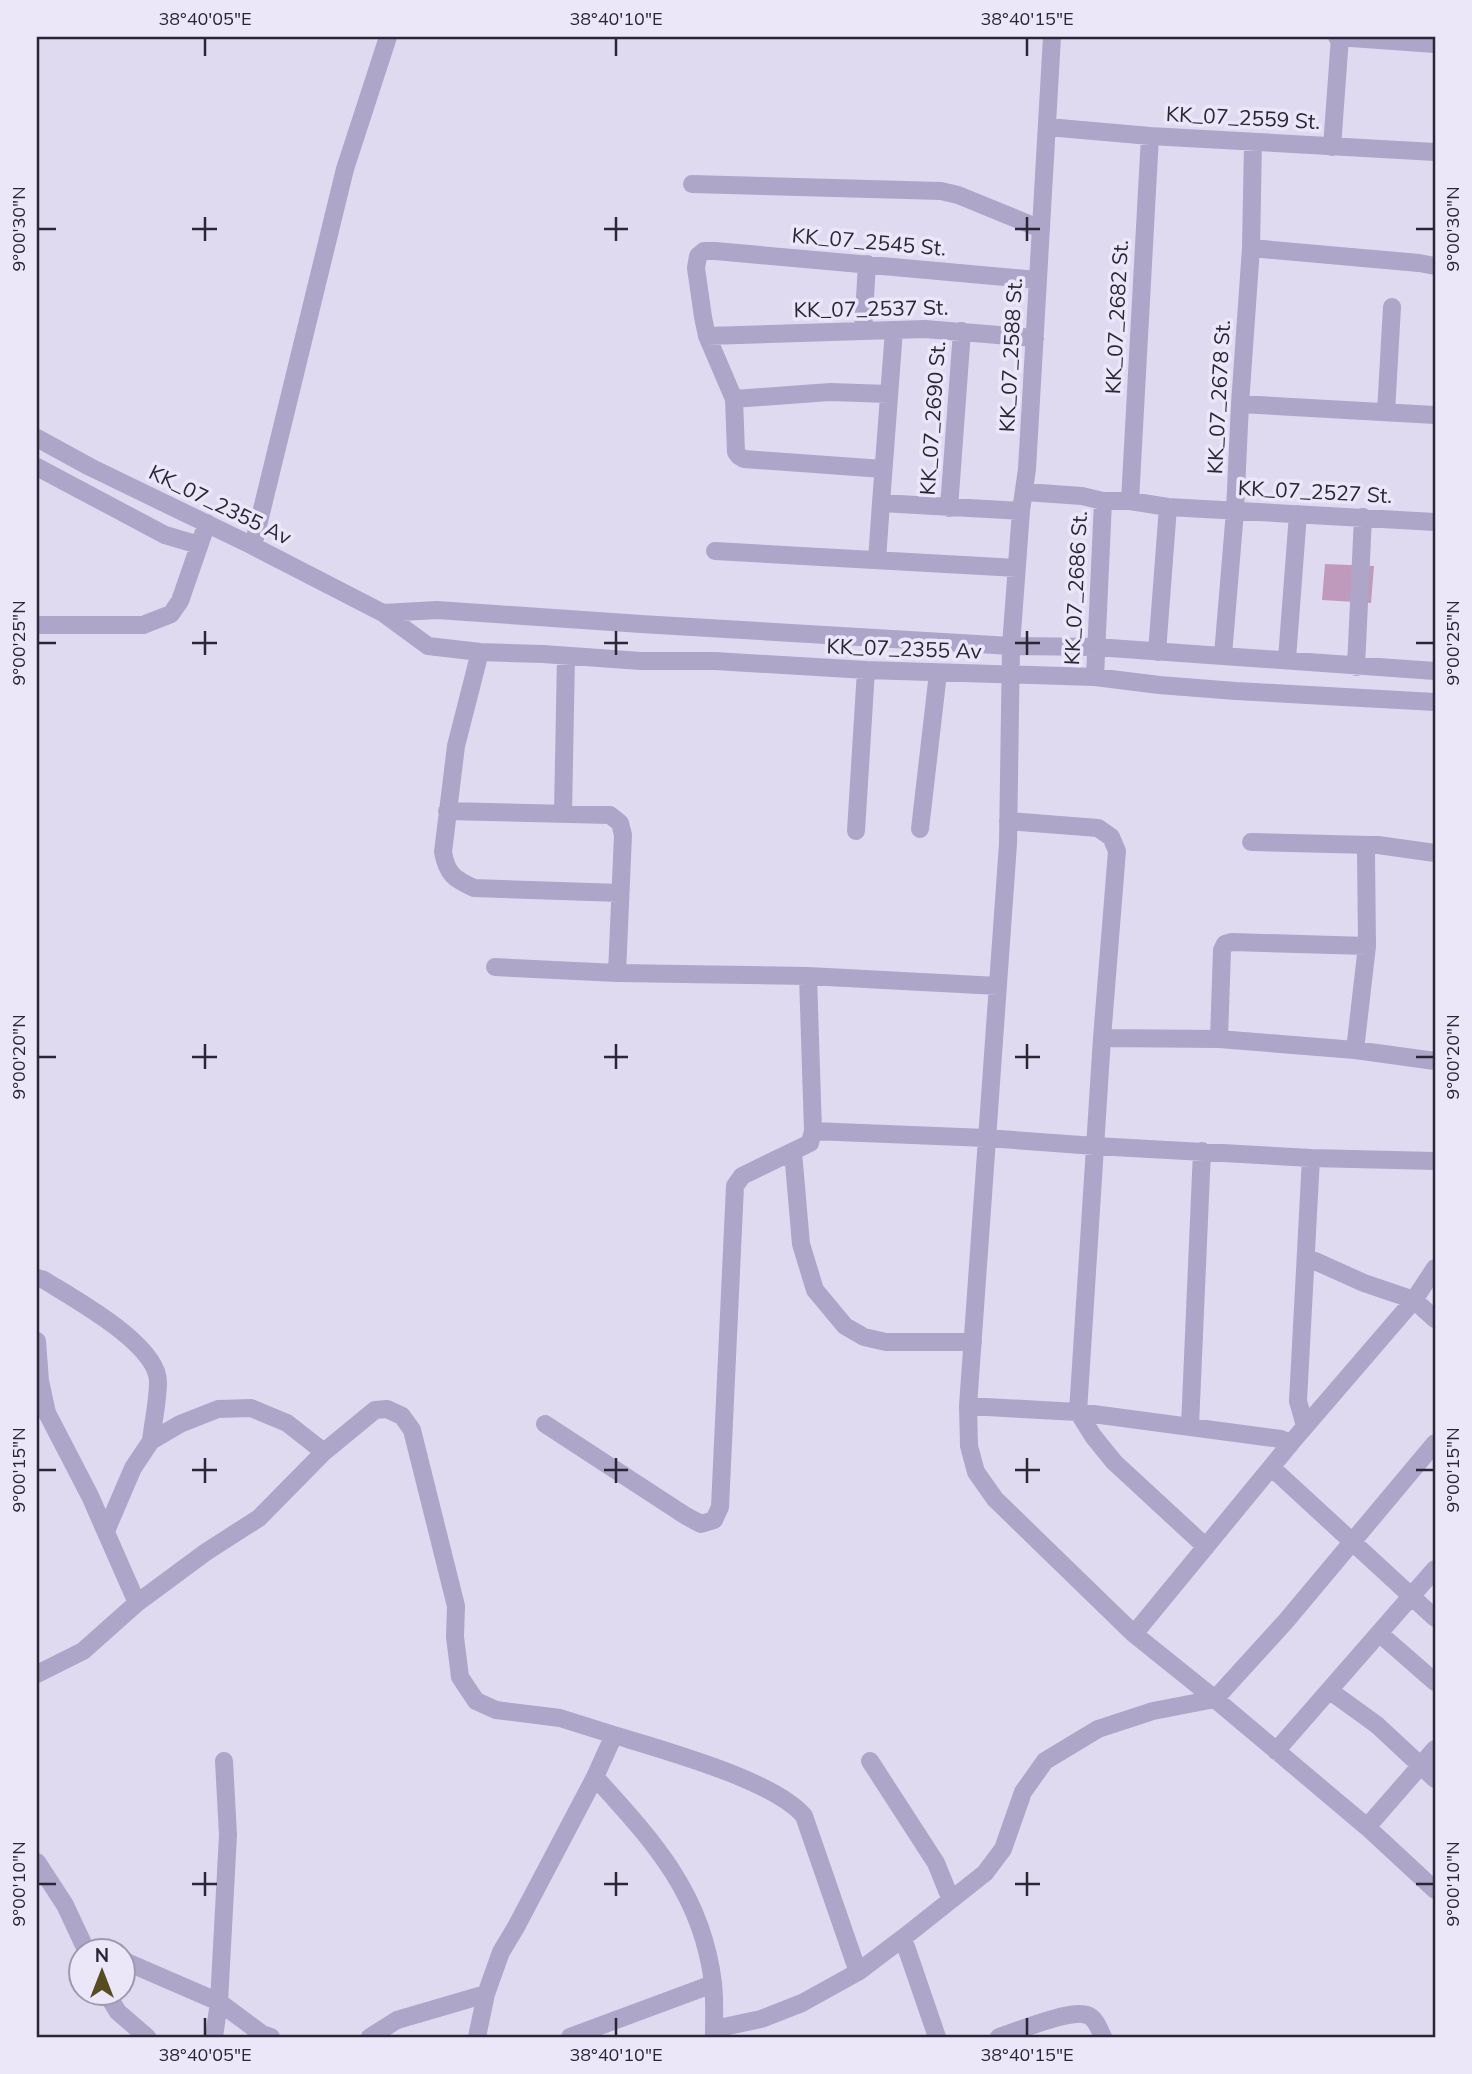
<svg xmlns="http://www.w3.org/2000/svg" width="1472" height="2074" font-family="Mulish,sans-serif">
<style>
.green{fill:#c09abd}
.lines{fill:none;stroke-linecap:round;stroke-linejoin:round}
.minor{stroke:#ada6c9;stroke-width:18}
.ticks{fill:none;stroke:#282735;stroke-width:2.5}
.labels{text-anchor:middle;stroke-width:7;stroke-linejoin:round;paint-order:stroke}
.street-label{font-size:21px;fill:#282735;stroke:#ece6f9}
.neatline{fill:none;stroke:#282735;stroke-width:2.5}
.ticks-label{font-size:18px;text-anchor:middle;fill:#282735}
</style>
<rect width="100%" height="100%" fill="#e0daf1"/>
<path class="green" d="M 1325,564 L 1374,566 L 1371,603 L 1322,600 Z"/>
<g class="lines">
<path class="minor" d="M 1052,37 L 1027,469 L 1021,511 L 1011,646 L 1008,844 L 968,1406 L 969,1446 L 976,1472 L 995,1499 L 1134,1634 L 1215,1699 L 1367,1827 L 1435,1890
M 1337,37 L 1435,44
M 1048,127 L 1150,136 L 1435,152
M 1332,147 L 1340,37
M 692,184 L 941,191 L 958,195 L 1041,229
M 1251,248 L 1419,263 L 1435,266
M 894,330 L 881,503 L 1021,511
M 863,331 L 867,264
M 707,336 L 925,329 L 1035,338
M 734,399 L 830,392 L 889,394
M 1240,404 L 1435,415
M 1386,412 L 1392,307
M 37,438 L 90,467 L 253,546 L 383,613 L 428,646 L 480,652 L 543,654 L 641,661 L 715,661 L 866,670 L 1095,677 L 1159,685 L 1236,691 L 1435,702
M 37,467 L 165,535 L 199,545
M 883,469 L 744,459 L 739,456 L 736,452 L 734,399 L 707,336 L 703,317 L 696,268 L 698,256 L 704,251 L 715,251 L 1038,280
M 1025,492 L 1082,496 L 1103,501 L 1130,501 L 1168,507 L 1435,522
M 1130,501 L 1150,136
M 949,508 L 962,331
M 253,546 L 345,169 L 388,37
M 715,551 L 1017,568
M 877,560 L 881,503
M 383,613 L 437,610 L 641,624 L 1011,646 L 1096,647 L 1435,671
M 37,625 L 143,625 L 171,614 L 180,601 L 207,523
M 480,652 L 456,746 L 443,852 C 447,874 454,879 474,888 L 620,893
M 1157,652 L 1168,507
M 1223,655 L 1235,511 L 1240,404 L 1251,248 L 1253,142
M 1287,659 L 1298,514
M 1356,667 L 1363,517
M 1095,677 L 1103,501
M 447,811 L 610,815 L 620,823 L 623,835 L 617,973
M 563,814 L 566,656
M 1008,821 L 1098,828 L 1111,837 L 1117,851 L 1102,1038 L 1078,1412 L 1093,1436 L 1114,1462 L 1206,1547
M 920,829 L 938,673
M 856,831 L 866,670
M 1251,842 L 1370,845
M 495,967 L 617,973 L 808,976 L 998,986
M 1102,1038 L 1219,1039 L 1355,1050 L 1435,1061
M 1219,1039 L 1222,950 L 1225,944 L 1232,942 L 1367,946
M 1355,1050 L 1367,946 L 1366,852 L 1370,845 L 1378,845 L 1435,853
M 813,1131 L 986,1138 L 1095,1146 L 1311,1158 L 1435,1161
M 793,1152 L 801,1244 L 815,1290 L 845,1326 L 864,1337 L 886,1342 L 973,1342
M 1306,1257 L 1364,1283 L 1414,1300 L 1435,1268
M 37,1278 L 44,1280 C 74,1299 158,1344 158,1382 C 158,1401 153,1422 151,1441
M 37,1341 L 40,1381 L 47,1413 L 90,1496 L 137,1603
M 968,1406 L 1078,1412 L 1281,1439 L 1291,1443
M 545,1424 L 686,1516 L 701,1524 L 714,1520 L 720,1507 L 735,1186 L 742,1176 L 810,1143 L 813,1131 L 808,976
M 1190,1426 L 1202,1151
M 1305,1426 L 1298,1401 L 1311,1158
M 1271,1467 L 1435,1618
M 106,1531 L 133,1468 L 151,1441 L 180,1424 L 218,1409 L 251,1408 L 287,1423 L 324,1452
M 1134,1634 L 1291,1443 L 1414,1300 L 1435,1319
M 1380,1634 L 1435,1682
M 37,1674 L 83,1651 L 137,1603 L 206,1552 L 259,1518 L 324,1452 L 375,1410 L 387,1409 L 402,1416 L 412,1430 L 456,1606 L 455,1637 L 460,1677 L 476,1701 L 496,1710 L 560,1718 L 614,1735
M 1330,1691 L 1377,1725 L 1435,1779
M 1276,1751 L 1435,1569
M 870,1761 L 936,1863 L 951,1900
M 595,1777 C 653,1841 702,1893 713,1983 C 715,2001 714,2020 714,2037
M 1367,1827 L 1435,1749
M 37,1862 L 65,1905 L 87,1952
M 122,1960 L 219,2002 L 262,2034 L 271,2037
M 107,1994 L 118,2012 L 147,2037
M 714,2029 L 761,2019 L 802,2003 L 858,1972
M 214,2037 L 219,2002 L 228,1835 L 224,1761
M 370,2037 L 397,2020 L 486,1994
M 477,2037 L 486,1994 L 501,1952 L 516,1927 L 595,1777 L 614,1735 C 660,1749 774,1780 804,1816 L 858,1972 L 903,1938
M 570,2037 L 713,1984
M 937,2037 L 903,1938 L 985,1873 L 1003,1849 L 1023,1792 L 1045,1761 L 1098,1729 L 1153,1711 L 1215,1699 L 1286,1621 L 1435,1443
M 999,2037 C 1017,2031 1071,2009 1087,2015 C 1096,2018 1099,2029 1103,2037"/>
</g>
<path class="ticks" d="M 205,38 L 205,56M 616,38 L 616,56M 1027,38 L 1027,56M 205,217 L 205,241M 616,217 L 616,241M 1027,217 L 1027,241M 38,229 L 56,229M 192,229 L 217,229M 604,229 L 628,229M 1015,229 L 1040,229M 1416,229 L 1434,229M 205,631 L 205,655M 616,631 L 616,655M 1027,631 L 1027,655M 38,643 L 56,643M 192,643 L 217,643M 604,643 L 628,643M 1015,643 L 1040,643M 1416,643 L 1434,643M 205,1044 L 205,1069M 616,1044 L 616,1069M 1027,1044 L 1027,1069M 38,1057 L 56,1057M 192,1057 L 217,1057M 604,1057 L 628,1057M 1015,1057 L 1040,1057M 1416,1057 L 1434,1057M 205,1458 L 205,1483M 616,1458 L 616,1483M 1027,1458 L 1027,1483M 38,1470 L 56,1470M 192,1470 L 217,1470M 604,1470 L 628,1470M 1015,1470 L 1040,1470M 1416,1470 L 1434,1470M 205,1872 L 205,1896M 616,1872 L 616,1896M 1027,1872 L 1027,1896M 38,1884 L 56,1884M 192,1884 L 217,1884M 604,1884 L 628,1884M 1015,1884 L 1040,1884M 1416,1884 L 1434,1884M 205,2018 L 205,2036M 616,2018 L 616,2036M 1027,2018 L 1027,2036"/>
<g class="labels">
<g class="street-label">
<text transform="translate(1243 118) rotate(3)" y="7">KK_07_2559 St.</text>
<text transform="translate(869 242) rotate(5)" y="7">KK_07_2545 St.</text>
<text transform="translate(871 309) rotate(-1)" y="7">KK_07_2537 St.</text>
<text transform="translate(1117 317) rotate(-87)" y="7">KK_07_2682 St.</text>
<text transform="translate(1011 355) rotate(-87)" y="7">KK_07_2588 St.</text>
<text transform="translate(1219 397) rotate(-87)" y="7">KK_07_2678 St.</text>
<text transform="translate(933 418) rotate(-86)" y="7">KK_07_2690 St.</text>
<text transform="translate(1315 492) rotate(3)" y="7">KK_07_2527 St.</text>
<text transform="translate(220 505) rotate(26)" y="7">KK_07_2355 Av</text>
<text transform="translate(1076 588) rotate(-87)" y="7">KK_07_2686 St.</text>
<text transform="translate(904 649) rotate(2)" y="7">KK_07_2355 Av</text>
</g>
</g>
<rect width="1472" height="2074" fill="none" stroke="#ece6f9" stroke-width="77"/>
<g transform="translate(102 1972)"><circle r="33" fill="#ece6f9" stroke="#9e9aab" stroke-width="2"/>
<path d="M0-5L12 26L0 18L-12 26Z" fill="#564c1d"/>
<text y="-10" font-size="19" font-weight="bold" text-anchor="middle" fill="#282735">N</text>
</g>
<rect x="38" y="38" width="1396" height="1998" class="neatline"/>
<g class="ticks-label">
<text x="205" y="25">38°40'05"E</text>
<text x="616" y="25">38°40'10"E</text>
<text x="1027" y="25">38°40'15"E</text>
<text transform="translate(19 229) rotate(-90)" y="6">9°00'30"N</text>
<text transform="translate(1453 229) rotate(-90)" y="6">9°00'30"N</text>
<text transform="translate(19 643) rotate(-90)" y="6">9°00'25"N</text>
<text transform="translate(1453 643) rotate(-90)" y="6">9°00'25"N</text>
<text transform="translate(19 1057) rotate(-90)" y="6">9°00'20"N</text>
<text transform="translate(1453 1057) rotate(-90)" y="6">9°00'20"N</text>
<text transform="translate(19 1470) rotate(-90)" y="6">9°00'15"N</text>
<text transform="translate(1453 1470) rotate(-90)" y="6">9°00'15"N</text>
<text transform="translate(19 1884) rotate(-90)" y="6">9°00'10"N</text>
<text transform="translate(1453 1884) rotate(-90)" y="6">9°00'10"N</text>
<text x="205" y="2061">38°40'05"E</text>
<text x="616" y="2061">38°40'10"E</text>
<text x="1027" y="2061">38°40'15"E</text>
</g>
</svg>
